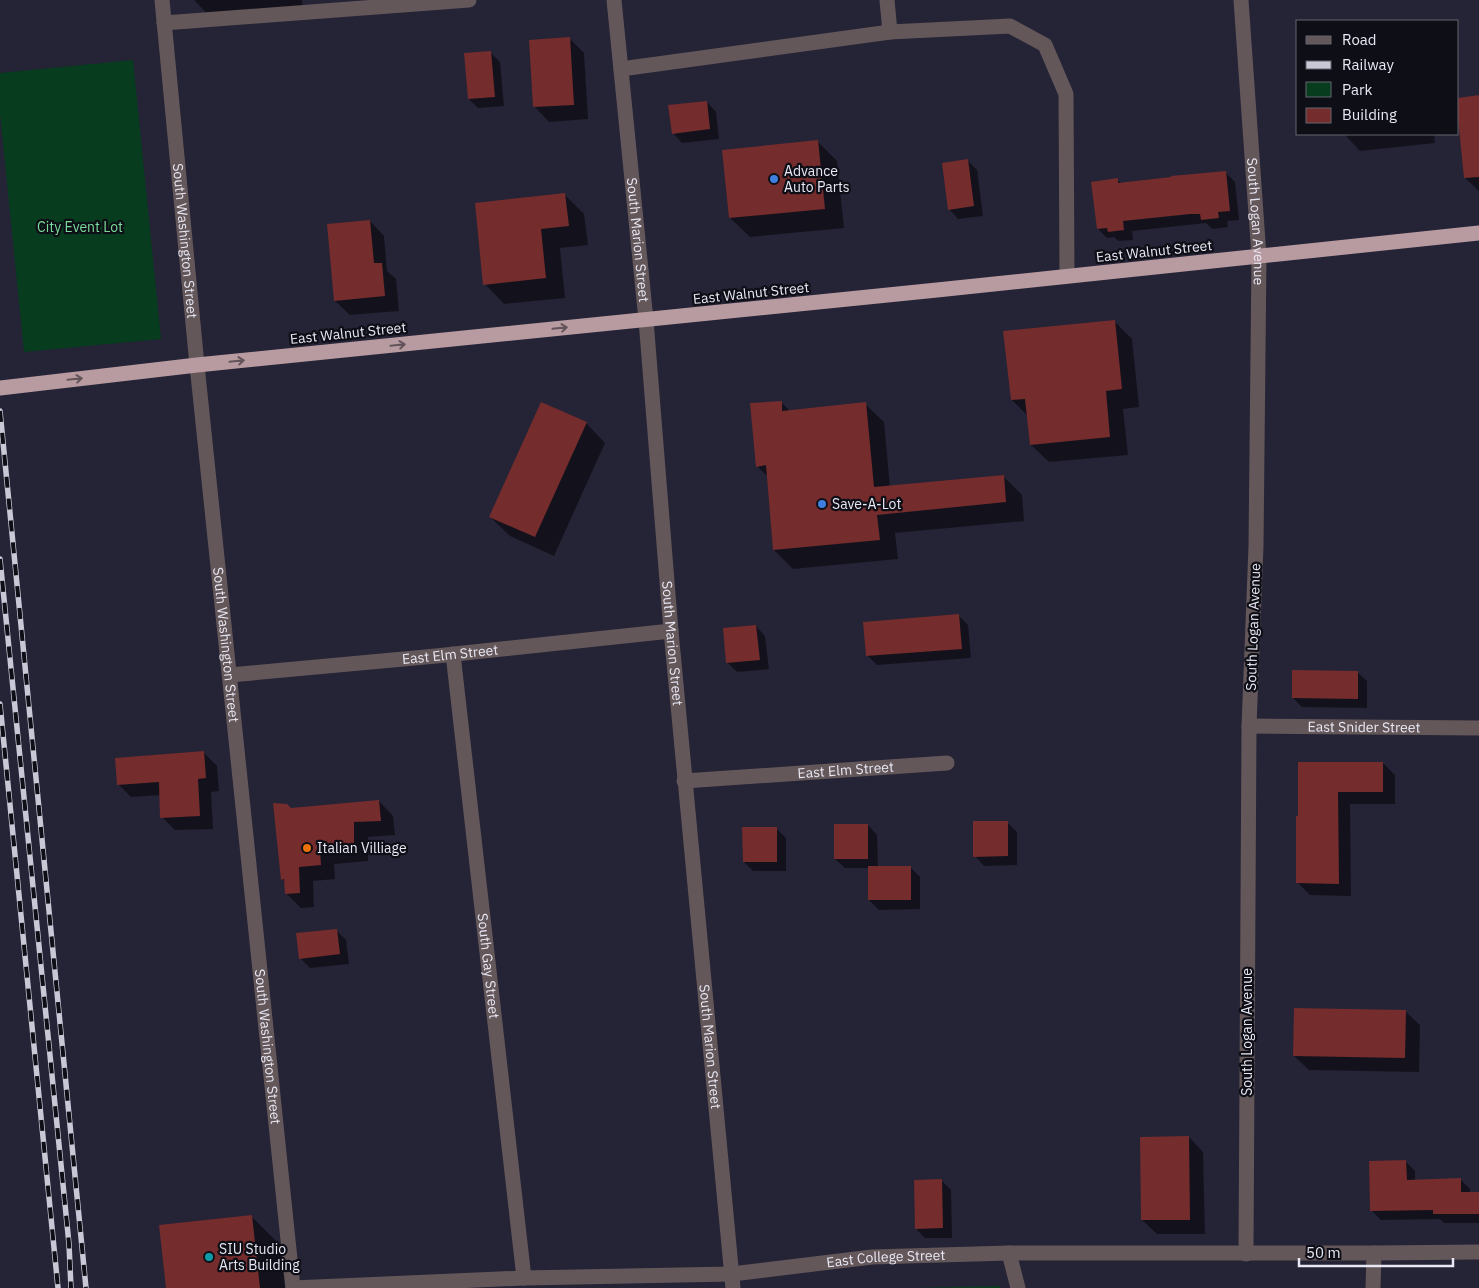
<svg xmlns="http://www.w3.org/2000/svg" width="1479" height="1288" font-family="'IBM Plex Sans',sans-serif">
<style>
.green{fill:#073c1f}
.shadow{fill:#0007}
.building{fill:#742c2c}
.lines{fill:none;stroke-linecap:round;stroke-linejoin:round}
.minor{stroke:#635759;stroke-width:15}
.highway{stroke:#b89ba0;stroke-width:15}
.rail-casing{stroke:#c9c8d6;stroke-width:5.5}
.rail{stroke:#0e0e16;stroke-width:4;stroke-dasharray:11;stroke-linecap:butt}
.oneway{stroke:#63545b}
.shop-dot{fill:#3f7fe0;stroke:#0e0e16;stroke-width:2}
.food-dot{fill:#e8710a;stroke:#0e0e16;stroke-width:2}
.culture-dot{fill:#0f9aa8;stroke:#0e0e16;stroke-width:2}
.labels{text-anchor:middle;stroke-width:4.5;stroke-linejoin:round;paint-order:stroke}
.poi-label{font-size:14px;fill:#e8e7f4;stroke:#0e0e16;text-anchor:start}
.street-label{font-size:14px;fill:#e8e7f4;stroke:#0e0e16}
.park-label{font-size:14px;fill:#79dc9b;stroke:#0e0e16}
</style>
<rect width="100%" height="100%" fill="#252336"/>
<path class="green" d="M 133,60 L 161,339 L 24,352 L 0,114 L 0,73 Z
M 1000,1286 L 1000,1288 L 912,1288 Z"/>
<path class="shadow" d="M 194,0 L 302,0 L 303,9 L 211,18 Z
M 569,38 L 584,53 L 588,119 L 549,122 L 535,107 Z
M 490,52 L 500,62 L 504,106 L 478,108 L 469,99 Z
M 1479,97 L 1479,191 L 1465,178 L 1458,106 L 1458,99 Z
M 707,102 L 716,112 L 719,139 L 682,143 L 673,133 Z
M 1345,134 L 1434,134 L 1435,143 L 1360,151 L 1346,136 Z
M 818,142 L 837,161 L 844,228 L 750,237 L 730,218 Z
M 967,160 L 977,170 L 983,216 L 958,219 L 949,209 Z
M 1225,172 L 1235,182 L 1239,220 L 1227,221 L 1228,227 L 1212,229 L 1206,223 L 1132,231 L 1133,240 L 1118,241 L 1114,237 L 1107,238 L 1098,229 L 1117,180 L 1122,184 Z
M 565,195 L 584,214 L 588,245 L 560,248 L 565,298 L 504,304 L 485,284 Z
M 370,221 L 384,236 L 387,271 L 396,279 L 399,311 L 350,315 L 335,301 Z
M 1114,321 L 1132,339 L 1139,407 L 1123,409 L 1128,455 L 1049,462 L 1031,445 L 1028,416 L 1012,400 Z
M 781,402 L 791,412 L 865,404 L 884,422 L 890,487 L 1003,476 L 1022,495 L 1024,521 L 895,533 L 898,559 L 793,569 L 774,550 L 768,477 L 757,466 Z
M 586,423 L 605,443 L 554,556 L 510,536 L 490,517 Z
M 958,615 L 968,625 L 971,658 L 877,665 L 867,655 Z
M 756,626 L 765,636 L 769,669 L 737,672 L 727,662 Z
M 1357,672 L 1367,681 L 1367,708 L 1302,707 L 1293,698 Z
M 204,753 L 217,766 L 219,791 L 211,792 L 213,829 L 175,830 L 162,817 L 161,795 L 131,797 L 118,784 Z
M 1299,763 L 1383,763 L 1395,775 L 1395,804 L 1350,804 L 1351,896 L 1310,895 L 1298,883 Z
M 379,801 L 393,816 L 395,835 L 368,837 L 368,861 L 334,864 L 335,879 L 313,881 L 314,907 L 301,908 L 286,893 L 285,882 L 282,879 L 291,809 Z
M 1007,822 L 1017,832 L 1017,865 L 984,866 L 975,856 Z
M 868,825 L 877,835 L 878,867 L 910,867 L 920,877 L 920,909 L 879,910 L 869,900 L 869,868 L 845,868 L 835,859 Z
M 776,828 L 786,838 L 786,871 L 753,871 L 744,862 Z
M 336,930 L 346,940 L 349,964 L 310,968 L 300,958 Z
M 1405,1011 L 1420,1025 L 1419,1072 L 1309,1070 L 1294,1056 Z
M 1189,1137 L 1203,1152 L 1205,1234 L 1157,1234 L 1142,1220 Z
M 1405,1161 L 1415,1171 L 1415,1181 L 1460,1179 L 1470,1189 L 1470,1193 L 1479,1193 L 1479,1223 L 1444,1223 L 1440,1219 L 1381,1220 L 1372,1211 Z
M 941,1180 L 951,1190 L 952,1238 L 925,1238 L 916,1229 Z
M 251,1216 L 280,1245 L 285,1288 L 167,1288 Z"/>
<path class="building" d="M 570,37 L 574,105 L 533,107 L 529,40 Z
M 491,51 L 495,97 L 468,99 L 464,53 Z
M 1479,95 L 1479,177 L 1464,178 L 1458,118 L 1458,98 Z
M 707,101 L 710,129 L 672,134 L 668,105 Z
M 818,140 L 825,209 L 729,218 L 722,150 Z
M 968,159 L 974,206 L 948,210 L 942,163 Z
M 1226,171 L 1230,211 L 1218,212 L 1219,218 L 1201,220 L 1200,214 L 1190,214 L 1123,221 L 1124,230 L 1108,232 L 1107,228 L 1097,229 L 1091,182 L 1118,178 L 1118,183 L 1171,177 L 1171,176 Z
M 565,193 L 569,226 L 541,229 L 546,278 L 483,285 L 475,203 Z
M 370,220 L 374,263 L 382,263 L 385,296 L 334,301 L 327,224 Z
M 1115,320 L 1122,389 L 1106,391 L 1110,437 L 1030,445 L 1025,399 L 1011,400 L 1003,331 Z
M 782,401 L 782,411 L 866,402 L 874,487 L 1004,475 L 1006,502 L 877,515 L 880,540 L 773,550 L 766,465 L 756,467 L 750,403 Z
M 541,402 L 587,422 L 535,537 L 489,517 Z
M 959,614 L 962,649 L 866,656 L 863,622 Z
M 756,625 L 760,660 L 726,663 L 723,628 Z
M 1292,670 L 1358,671 L 1358,699 L 1292,698 Z
M 204,751 L 206,778 L 198,779 L 200,816 L 160,818 L 159,782 L 117,785 L 115,758 Z
M 1298,762 L 1383,762 L 1383,792 L 1338,792 L 1339,884 L 1296,883 L 1296,816 L 1298,816 Z
M 379,800 L 381,821 L 354,822 L 354,847 L 320,850 L 321,865 L 299,867 L 300,893 L 285,894 L 284,879 L 281,880 L 273,803 L 287,804 L 291,808 Z
M 973,821 L 1008,821 L 1008,856 L 973,857 Z
M 834,824 L 868,824 L 868,859 L 834,859 Z
M 742,827 L 777,827 L 777,862 L 743,862 Z
M 868,866 L 911,866 L 911,900 L 868,900 Z
M 337,929 L 340,954 L 299,959 L 296,933 Z
M 1294,1008 L 1406,1010 L 1405,1058 L 1293,1056 Z
M 1189,1136 L 1190,1220 L 1141,1220 L 1140,1137 Z
M 1406,1160 L 1407,1180 L 1461,1178 L 1461,1192 L 1479,1192 L 1479,1214 L 1433,1214 L 1433,1210 L 1370,1211 L 1369,1161 Z
M 942,1179 L 943,1228 L 915,1229 L 914,1180 Z
M 252,1215 L 260,1288 L 166,1288 L 159,1225 Z"/>
<g class="lines">
<g class="minor">
<path id="s1" d="M 162,0 L 197,365 L 293,1288"/>
<path id="s2" d="M 614,0 L 646,320 L 671,631 L 733,1288"/>
<path d="M 887,0 L 890,32 L 1010,26 L 1045,45 L 1066,94 L 1067,276"/>
<path id="s3" d="M 1241,0 L 1259,256 L 1256,546 L 1249,726 L 1246,1254"/>
<path d="M 164,23 L 469,0"/>
<path d="M 621,69 L 890,32"/>
<path id="s4" d="M 453,654 L 524,1278"/>
<path id="s5" d="M 230,675 L 436,656 L 671,631"/>
<path id="s6" d="M 1249,726 L 1479,728"/>
<path id="s7" d="M 684,781 L 947,763"/>
<path d="M 1009,1253 L 1018,1288"/>
<path id="s8" d="M 293,1288 L 524,1278 L 732,1274 L 872,1257 L 1009,1253 L 1374,1253 L 1479,1252"/>
<path d="M 1373,1288 L 1374,1253"/>
</g>
<path class="highway" d="M 0,388 L 197,365 L 937,290 L 1479,233"/>
<g class="rail-casing">
<path id="rail" d="M 0,411 L 86,1288
M 0,559 L 69,1244 L 71,1288
M 0,704 L 58,1288"/>
</g>
<use href="#rail" class="rail"/>
</g>
<defs><path id="oneway-shaft" d="M-6 0H5M1.5-3L5.5 0L1.5 3" fill="none" stroke-width="1.6" stroke-linecap="round" stroke-linejoin="round" transform="scale(1.25)"/></defs>
<g class="oneway">
<use href="#oneway-shaft" transform="translate(560 328) rotate(-6)"/>
<use href="#oneway-shaft" transform="translate(398 345) rotate(-6)"/>
<use href="#oneway-shaft" transform="translate(237 361) rotate(-6)"/>
<use href="#oneway-shaft" transform="translate(75 379) rotate(-6)"/>
</g>
<g class="shop-dot">
<circle cx="774" cy="179" r="5"/>
<circle cx="822" cy="504" r="5"/>
</g>
<circle class="food-dot" cx="307" cy="848" r="5"/>
<circle class="culture-dot" cx="209" cy="1257" r="5"/>
<g class="labels">
<g class="poi-label">
<text x="784" y="176">Advance<tspan x="784" dy="16">Auto Parts</tspan></text>
<text x="832" y="509">Save-A-Lot</text>
<text x="317" y="853">Italian Villiage</text>
<text x="219" y="1254">SIU Studio<tspan x="219" dy="16">Arts Building</tspan></text>
</g>
<g class="street-label">
<text dy="5" stroke="none"><textPath href="#s3" startOffset="222">South Logan Avenue</textPath></text>
<text dy="5" stroke="none"><textPath href="#s1" startOffset="242">South Washington Street</textPath></text>
<text dy="5" stroke="none"><textPath href="#s2" startOffset="241">South Marion Street</textPath></text>
<text transform="translate(1154 251) rotate(-6)" y="5">East Walnut Street</text>
<text transform="translate(751 293) rotate(-6)" y="5">East Walnut Street</text>
<text transform="translate(348 333) rotate(-6)" y="5">East Walnut Street</text>
<text transform="translate(1253 627) rotate(-88)" y="5">South Logan Avenue</text>
<text dy="5" stroke="none"><textPath href="#s1" startOffset="648">South Washington Street</textPath></text>
<text dy="5" stroke="none"><textPath href="#s2" startOffset="646">South Marion Street</textPath></text>
<text dy="5" stroke="none"><textPath href="#s5" startOffset="221">East Elm Street</textPath></text>
<text dy="5" stroke="none"><textPath href="#s6" startOffset="115">East Snider Street</textPath></text>
<text dy="5" stroke="none"><textPath href="#s7" startOffset="162">East Elm Street</textPath></text>
<text dy="5" stroke="none"><textPath href="#s4" startOffset="314">South Gay Street</textPath></text>
<text transform="translate(1247 1032) rotate(-90)" y="5">South Logan Avenue</text>
<text dy="5" stroke="none"><textPath href="#s1" startOffset="1052">South Washington Street</textPath></text>
<text dy="5" stroke="none"><textPath href="#s2" startOffset="1051">South Marion Street</textPath></text>
<text dy="5" stroke="none"><textPath href="#s8" startOffset="594">East College Street</textPath></text>
</g>
<g class="park-label">
<text x="80" y="232">City Event Lot</text>
</g>
</g>
<rect x="1296" y="20" width="162" height="115" fill="#0e0e16" stroke="#65656f"/>
<rect x="1306" y="36" width="25" height="8" fill="#635759" stroke="#65656f"/>
<text x="1342" y="45" font-size="15" fill="#e8e7f4">Road</text>
<rect x="1306" y="61" width="25" height="8" fill="#c9c8d6" stroke="#65656f"/>
<text x="1342" y="70" font-size="15" fill="#e8e7f4">Railway</text>
<rect x="1306" y="82" width="25" height="15" fill="#073c1f" stroke="#65656f"/>
<text x="1342" y="95" font-size="15" fill="#e8e7f4">Park</text>
<rect x="1306" y="108" width="25" height="15" fill="#742c2c" stroke="#65656f"/>
<text x="1342" y="120" font-size="15" fill="#e8e7f4">Building</text>
<path d="M1299 1258v8h154v-8" fill="none" stroke="#e8e7f4" stroke-width="2.5"/>
<text x="1306" y="1258" font-size="15" fill="#e8e7f4" stroke="#0e0e16" stroke-width="4" paint-order="stroke">50 m</text>
</svg>
